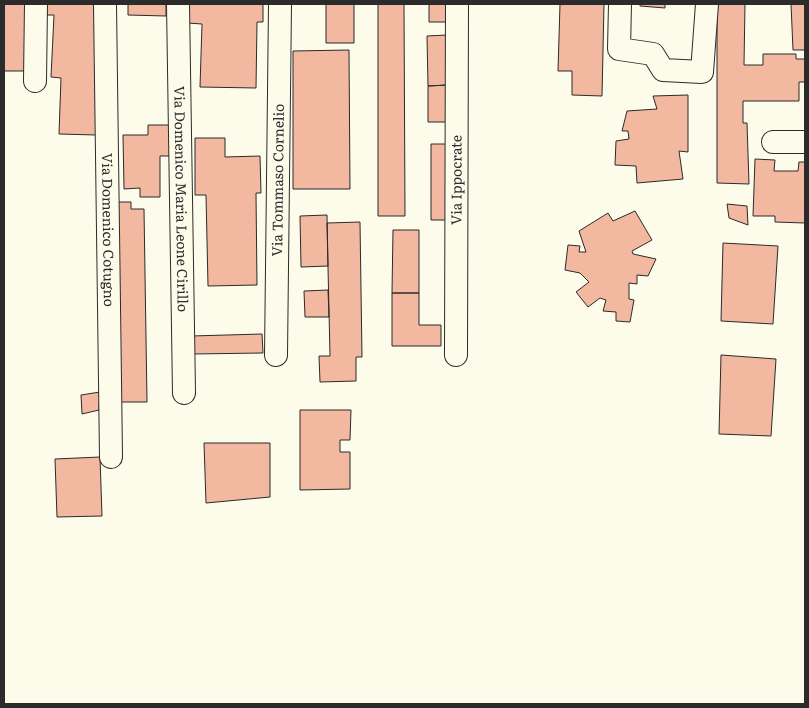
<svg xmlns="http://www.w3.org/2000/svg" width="809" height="708" font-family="Literata,serif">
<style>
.building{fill:#f2b8a0;stroke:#2b2b2b}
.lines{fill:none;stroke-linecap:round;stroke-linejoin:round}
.street-casing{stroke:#2b2b2b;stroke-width:24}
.street{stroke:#fdfbea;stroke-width:22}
.labels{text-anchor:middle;stroke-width:4;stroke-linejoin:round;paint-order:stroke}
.street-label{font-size:14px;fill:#2b2b2b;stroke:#fdfbea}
</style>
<rect width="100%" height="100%" fill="#fdfbea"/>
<path class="building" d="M 4,4 L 28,4 L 29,71 L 4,71 Z
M 42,4 L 100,4 L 96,135 L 59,134 L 61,78 L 51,77 L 54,15 L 42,15 Z
M 128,4 L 166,4 L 166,16 L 128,15 Z
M 187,4 L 263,4 L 263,22 L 257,22 L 256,88 L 200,87 L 202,24 L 187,23 Z
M 326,4 L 354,4 L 354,43 L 326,43 Z
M 378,4 L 404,4 L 405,216 L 378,216 Z
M 429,4 L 448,4 L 448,22 L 429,22 Z
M 560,4 L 604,4 L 602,96 L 572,95 L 572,71 L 558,71 Z
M 640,4 L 665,4 L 665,8 L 640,6 Z
M 717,4 L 745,4 L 744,65 L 763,65 L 763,54 L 796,54 L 796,59 L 805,59 L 805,82 L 799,82 L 799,101 L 743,101 L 743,123 L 747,123 L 749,184 L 717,183 Z
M 791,4 L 805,4 L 805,50 L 793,50 Z
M 447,35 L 448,85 L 428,86 L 427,36 Z
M 349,50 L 350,189 L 293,189 L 293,51 Z
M 447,85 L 448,122 L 428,122 L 428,86 Z
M 688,95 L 688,152 L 679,151 L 683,179 L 637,183 L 636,166 L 615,165 L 616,141 L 629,139 L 628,131 L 622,131 L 627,111 L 657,109 L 653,96 Z
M 148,125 L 171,125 L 171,156 L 160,156 L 160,197 L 140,197 L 140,188 L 124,189 L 123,135 L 148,135 Z
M 195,138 L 225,138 L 225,157 L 260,156 L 261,193 L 256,193 L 257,285 L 208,286 L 206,195 L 195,195 Z
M 431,144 L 449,144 L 450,220 L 431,220 Z
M 755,159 L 775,160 L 774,171 L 798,171 L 799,162 L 805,162 L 805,223 L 775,222 L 775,216 L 753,216 Z
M 114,202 L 131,202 L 131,209 L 144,209 L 147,402 L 117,402 Z
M 727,204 L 747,206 L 748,225 L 729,218 Z
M 635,211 L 652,240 L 632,251 L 633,254 L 656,259 L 648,276 L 637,275 L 637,284 L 629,283 L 629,299 L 634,300 L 630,322 L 616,321 L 616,312 L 603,311 L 606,300 L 600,298 L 588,307 L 576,292 L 589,282 L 580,273 L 565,270 L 568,245 L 580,246 L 579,252 L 586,252 L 579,231 L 608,213 L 613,221 Z
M 327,215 L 328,266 L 301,267 L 300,216 Z
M 360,222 L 362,357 L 356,357 L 356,381 L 320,382 L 319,356 L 330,356 L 327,223 Z
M 393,230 L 419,230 L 419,293 L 392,293 Z
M 723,243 L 778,246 L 773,324 L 721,321 Z
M 328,290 L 329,317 L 305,317 L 304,291 Z
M 392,293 L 419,293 L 419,325 L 441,325 L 441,346 L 392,346 Z
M 262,334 L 263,353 L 192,354 L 191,336 Z
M 721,355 L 776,359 L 771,436 L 719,434 Z
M 100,392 L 99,410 L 82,414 L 81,395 Z
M 300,410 L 351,410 L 350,440 L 340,440 L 340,452 L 350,452 L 350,489 L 300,490 Z
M 204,443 L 270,443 L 270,497 L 206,503 Z
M 100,457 L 102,516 L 57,517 L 55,459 Z"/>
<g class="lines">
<g class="street-casing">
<g id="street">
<path id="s1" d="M 105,4 L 111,457"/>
<path id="s2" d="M 178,4 L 184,393"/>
<path d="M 620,4 L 619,49 L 653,54 L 663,70 L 702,72 L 707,4"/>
<path d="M 35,81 L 36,4"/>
<path d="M 773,142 L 805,142"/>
<path id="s3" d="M 276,355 L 280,4"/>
<path id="s4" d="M 456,355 L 457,4"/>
</g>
</g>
<use href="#street" class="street"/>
</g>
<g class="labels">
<g class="street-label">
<text dy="5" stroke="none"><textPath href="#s3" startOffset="175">Via Tommaso Cornelio</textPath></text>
<text dy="5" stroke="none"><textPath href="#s4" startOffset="175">Via Ippocrate</textPath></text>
<text dy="5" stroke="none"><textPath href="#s2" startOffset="195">Via Domenico Maria Leone Cirillo</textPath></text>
<text dy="5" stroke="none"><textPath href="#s1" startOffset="226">Via Domenico Cotugno</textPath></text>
</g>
</g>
<rect width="809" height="708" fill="none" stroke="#2b2b2b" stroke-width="10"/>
</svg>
